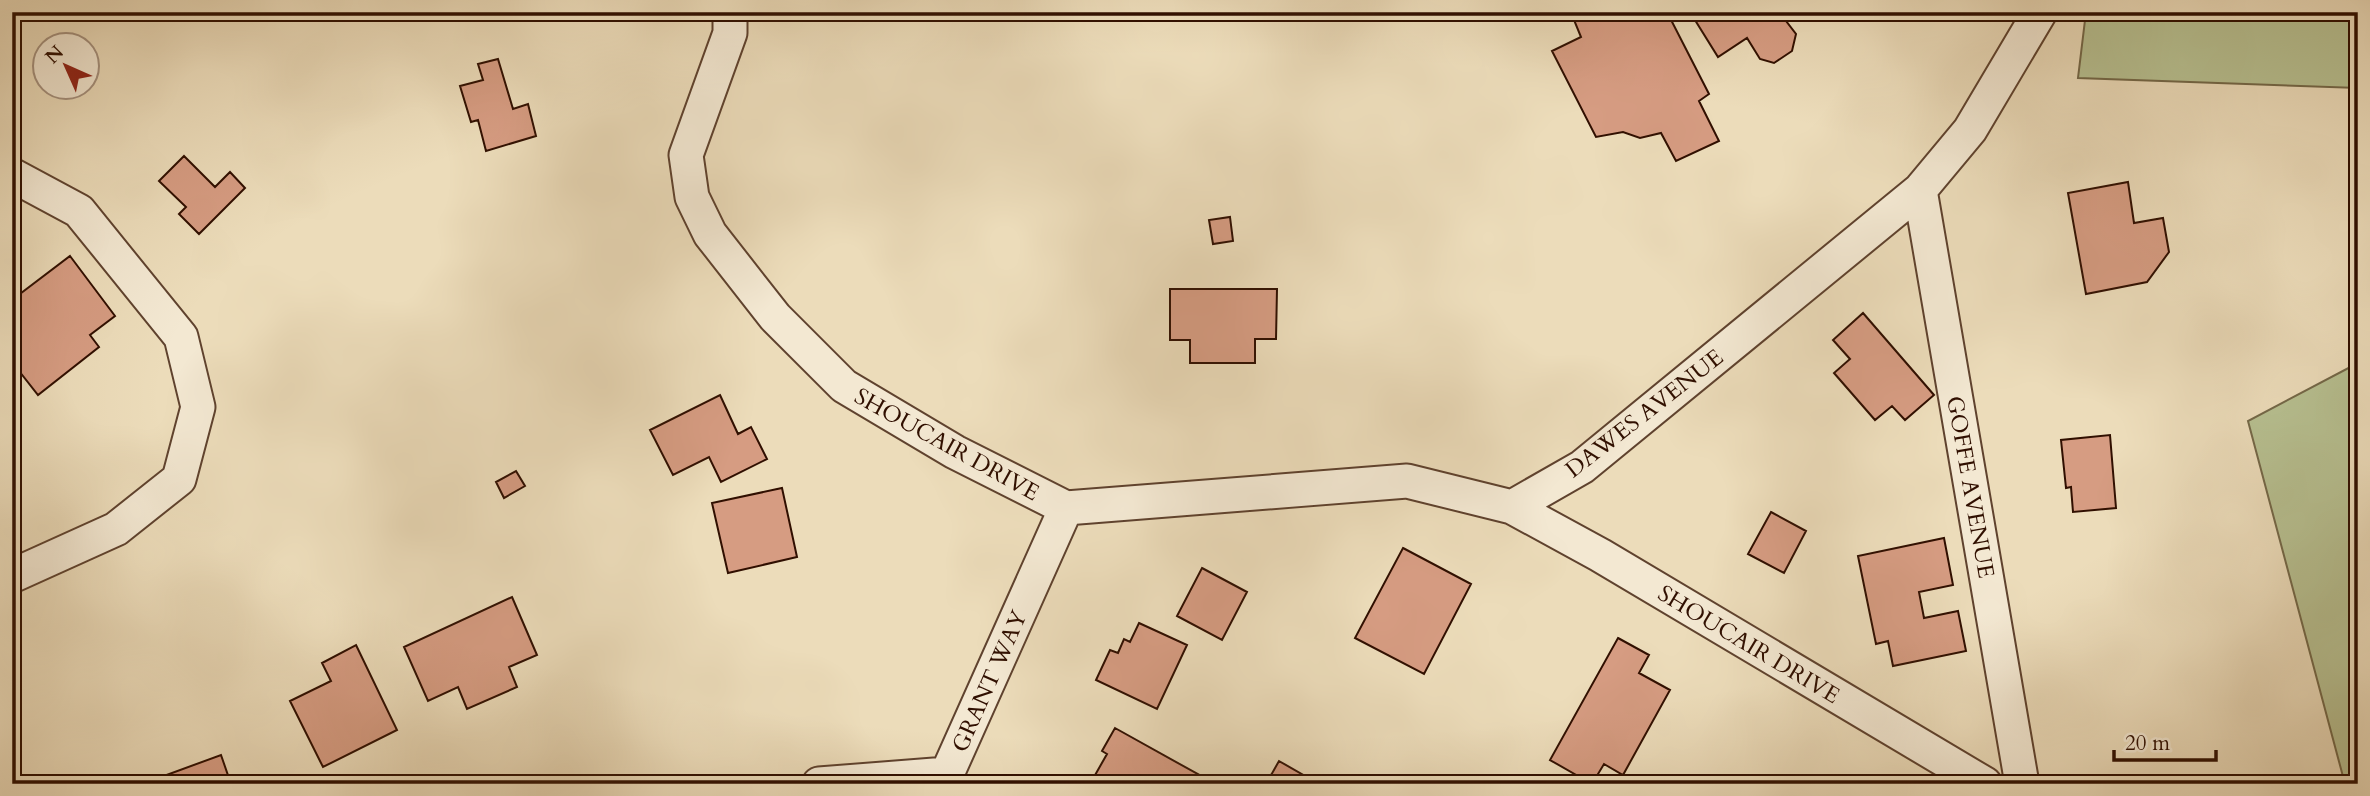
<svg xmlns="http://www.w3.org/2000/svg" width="2370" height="796" font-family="Cardo,serif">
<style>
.green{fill:#b7c091;stroke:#746848;stroke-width:2}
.building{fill:#d69c82;stroke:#300f00;stroke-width:2}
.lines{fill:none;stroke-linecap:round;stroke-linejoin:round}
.street-casing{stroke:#5f422e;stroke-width:37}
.street{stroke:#f3e8d2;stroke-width:33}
.labels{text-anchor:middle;stroke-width:5;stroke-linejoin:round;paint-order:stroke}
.street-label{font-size:23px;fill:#300f00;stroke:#f3e8d2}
</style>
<rect width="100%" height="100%" fill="#ecdcba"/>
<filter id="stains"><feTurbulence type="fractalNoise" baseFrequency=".00286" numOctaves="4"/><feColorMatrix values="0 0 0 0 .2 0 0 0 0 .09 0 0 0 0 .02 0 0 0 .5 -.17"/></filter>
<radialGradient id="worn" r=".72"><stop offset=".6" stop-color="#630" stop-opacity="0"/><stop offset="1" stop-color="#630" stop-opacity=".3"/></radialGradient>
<path class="green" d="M 2086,12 L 2358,12 L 2358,88 L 2078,78 Z
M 2358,363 L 2358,784 L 2345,784 L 2248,421 Z"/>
<path class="building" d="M 1589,12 L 1667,12 L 1709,94 L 1699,101 L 1719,141 L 1676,161 L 1661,133 L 1640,138 L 1623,132 L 1596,137 L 1552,51 L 1581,37 L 1574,20 Z
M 1690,12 L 1791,12 L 1783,17 L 1796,34 L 1792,51 L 1774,63 L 1760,59 L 1747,38 L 1718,57 Z
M 498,59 L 513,109 L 528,104 L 536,136 L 486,151 L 478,120 L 471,122 L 460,86 L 483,80 L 478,64 Z
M 184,156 L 215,187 L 230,172 L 245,188 L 199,234 L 179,214 L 186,207 L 159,181 Z
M 2128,182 L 2134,223 L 2163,218 L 2169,252 L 2147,282 L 2086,294 L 2068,193 Z
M 1230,217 L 1233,241 L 1213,244 L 1209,220 Z
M 70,256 L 115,316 L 90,335 L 99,347 L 38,395 L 12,362 L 12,326 L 18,322 L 12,314 L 12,300 Z
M 1170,289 L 1277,289 L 1276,339 L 1255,339 L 1255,363 L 1190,363 L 1190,340 L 1170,340 Z
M 1863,313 L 1934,395 L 1905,420 L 1892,406 L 1875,420 L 1834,373 L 1850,359 L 1833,340 Z
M 720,395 L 738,434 L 751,427 L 767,459 L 721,482 L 709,457 L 673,475 L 650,430 Z
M 2110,435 L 2116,508 L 2073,512 L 2071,487 L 2066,488 L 2061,440 Z
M 516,471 L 525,486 L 504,498 L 496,482 Z
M 782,488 L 797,557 L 728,573 L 712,503 Z
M 1771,512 L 1806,531 L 1784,573 L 1748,554 Z
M 1944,538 L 1953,585 L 1919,592 L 1924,618 L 1958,611 L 1966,651 L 1893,666 L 1888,641 L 1876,644 L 1858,556 Z
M 1403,548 L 1471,584 L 1424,674 L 1355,638 Z
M 1202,568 L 1247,592 L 1222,640 L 1177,616 Z
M 512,597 L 537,655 L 509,667 L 517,687 L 467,709 L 458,687 L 428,701 L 404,647 Z
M 1139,623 L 1187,645 L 1157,709 L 1096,680 L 1110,650 L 1118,653 L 1124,639 L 1130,642 Z
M 1618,638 L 1649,655 L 1639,673 L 1670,690 L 1623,775 L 1604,764 L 1592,784 L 1550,760 Z
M 356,645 L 397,730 L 323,767 L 290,701 L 331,681 L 322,663 Z
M 1115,728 L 1203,777 L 1199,784 L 1090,784 L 1107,754 L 1102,751 Z
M 221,755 L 231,784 L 142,784 Z
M 1279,761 L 1319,784 L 1266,784 Z"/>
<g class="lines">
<g class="street-casing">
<path id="street" d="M 730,12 L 730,33 L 686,155 L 692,197 L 710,234 L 775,317 L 844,386 L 955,452 L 1066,508
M 12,175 L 79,211 L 181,337 L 198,407 L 179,479 L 116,529 L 12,576
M 1920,190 L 2022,784
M 1512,507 L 1600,555 L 1985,784
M 1066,508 L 1407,481 L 1512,507 L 1582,467 L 1920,190 L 1970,130 L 2040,12
M 819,784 L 947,774 L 1066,508"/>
</g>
<use href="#street" class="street"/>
</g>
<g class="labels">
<g class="street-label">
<text transform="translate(1644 413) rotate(-38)" y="8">DAWES AVENUE</text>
<text transform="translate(947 444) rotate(29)" y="8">SHOUCAIR DRIVE</text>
<text transform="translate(1971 487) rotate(80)" y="8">GOFFE AVENUE</text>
<text transform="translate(1749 644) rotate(31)" y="8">SHOUCAIR DRIVE</text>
<text transform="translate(989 681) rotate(-66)" y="8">GRANT WAY</text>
</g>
</g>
<rect width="2370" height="796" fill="none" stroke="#ecdcba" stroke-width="42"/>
<rect x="14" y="14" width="2342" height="768" fill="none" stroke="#300f00" stroke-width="3.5"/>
<rect x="21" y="21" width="2328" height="754" fill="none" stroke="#300f00" stroke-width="2"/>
<g transform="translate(66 66) rotate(315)"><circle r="33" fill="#f3e8d2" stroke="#a5917e" stroke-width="2"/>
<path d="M0-5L12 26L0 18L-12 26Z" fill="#8f2418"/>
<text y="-10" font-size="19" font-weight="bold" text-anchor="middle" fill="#300f00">N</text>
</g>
<path d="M2114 750v10h102v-10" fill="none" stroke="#300f00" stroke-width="3.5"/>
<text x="2125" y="750" font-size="21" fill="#300f00" stroke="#f3e8d2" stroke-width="5" paint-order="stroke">20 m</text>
<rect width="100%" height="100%" filter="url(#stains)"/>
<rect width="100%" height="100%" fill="url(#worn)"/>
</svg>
